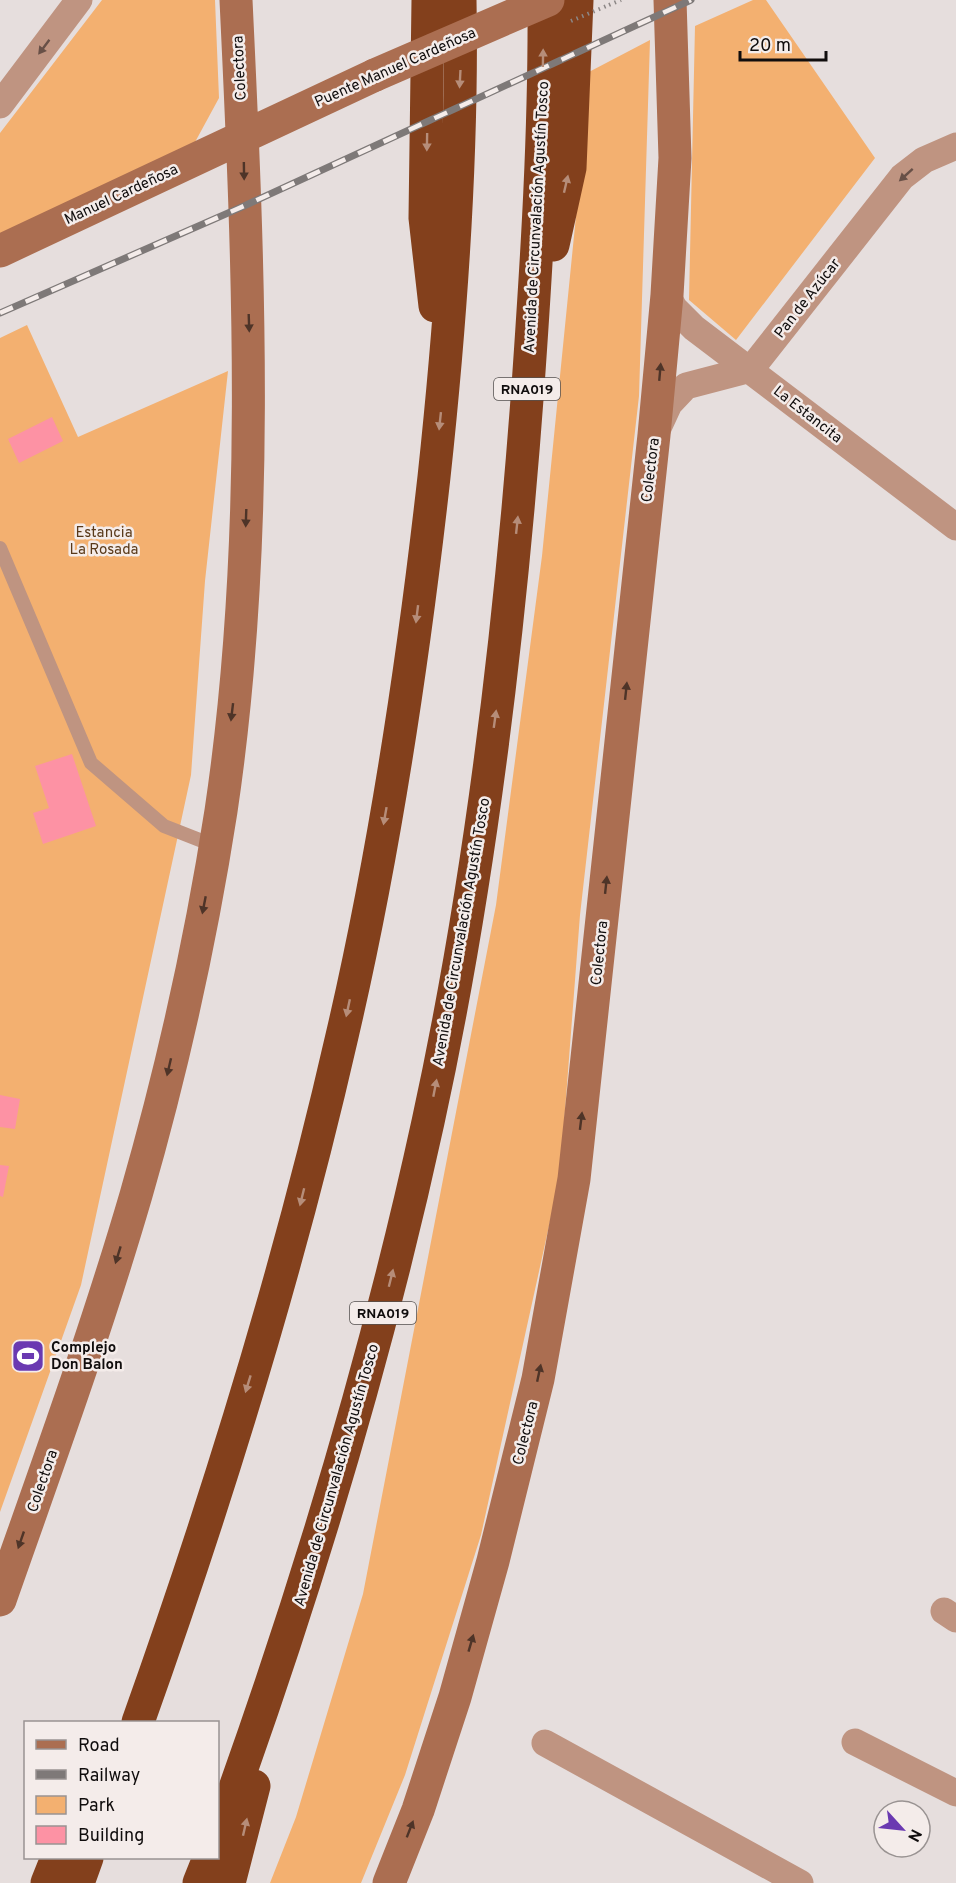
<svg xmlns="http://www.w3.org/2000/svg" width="956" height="1883" font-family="Overpass,sans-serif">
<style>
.green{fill:#f3b070}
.building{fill:#fd92a4}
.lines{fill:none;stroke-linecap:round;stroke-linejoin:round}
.path{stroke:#8c8786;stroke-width:4;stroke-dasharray:1.5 4.5;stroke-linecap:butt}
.lane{stroke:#bf9481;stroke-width:14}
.street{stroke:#bf9481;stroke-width:27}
.secondary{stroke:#ab6e51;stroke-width:33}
.highway{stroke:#83401c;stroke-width:33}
.rail-casing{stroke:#7e7978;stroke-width:7}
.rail{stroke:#f4ecea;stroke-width:4.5;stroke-dasharray:14;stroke-linecap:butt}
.path-bridge{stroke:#8c8786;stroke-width:4;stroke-dasharray:1.5 4.5;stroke-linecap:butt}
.secondary-bridge{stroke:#ab6e51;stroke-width:33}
.oneway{fill:#685047}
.oneway2{fill:#b68d79}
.oneway3{fill:#4e3428}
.labels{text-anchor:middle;stroke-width:5;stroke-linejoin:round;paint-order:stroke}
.shield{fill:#f4ecea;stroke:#54504f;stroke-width:1.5}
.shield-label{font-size:14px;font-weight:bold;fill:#100d0d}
.street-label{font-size:15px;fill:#100d0d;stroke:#f4ecea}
.park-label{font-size:15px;fill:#593919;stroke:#f4ecea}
.poi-label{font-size:15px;font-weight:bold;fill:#100d0d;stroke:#f4ecea;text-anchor:start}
</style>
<rect width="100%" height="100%" fill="#e6dedd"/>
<path class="green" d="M 102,0 L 215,0 L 219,98 L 194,144 L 0,234 L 0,133 Z
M 753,0 L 766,0 L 875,158 L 736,340 L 689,300 L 695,26 Z
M 650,40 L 639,396 L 580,915 L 560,1176 L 481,1535 L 405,1775 L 361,1883 L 270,1883 L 296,1817 L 363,1594 L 496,905 L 542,556 L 580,176 L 587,73 Z
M 27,325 L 78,437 L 228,371 L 205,581 L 191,775 L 81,1285 L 0,1512 L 0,338 Z"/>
<path class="building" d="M 52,417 L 63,441 L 19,463 L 8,439 Z
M 72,754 L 96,826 L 43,844 L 33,813 L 49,808 L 35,766 Z
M 0,1095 L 20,1099 L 15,1129 L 0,1127 Z
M 0,1165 L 9,1166 L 3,1197 L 0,1196 Z"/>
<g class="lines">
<path class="path" d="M 609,5 L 621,0"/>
<path class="lane" d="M 0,548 L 91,763 L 164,826 L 215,846"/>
<path class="street" d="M 0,105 L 79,0
M 667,295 L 674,308 L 694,328 L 956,527
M 657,430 L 669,404 L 686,386 L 751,369 L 902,177 L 924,160 L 956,146
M 944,1611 L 956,1619
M 855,1742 L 956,1793
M 545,1743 L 800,1883"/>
<path class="secondary" d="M 0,251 L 375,75
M 0,1600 C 47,1466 96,1332 136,1195 C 172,1070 201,940 221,811 C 261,542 249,271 236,0
M 389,1883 L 418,1810 L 455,1697 L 493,1561 L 538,1379 L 574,1179 L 654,435 L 667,295 L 675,158 L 670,0"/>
<path class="highway" d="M 428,0 L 425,218 L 435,306
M 553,245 L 570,168 L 577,0
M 138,1722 C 218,1498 289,1268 342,1036 C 385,852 413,664 434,477 C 451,319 463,159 460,0
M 218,1835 C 303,1602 375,1365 428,1122 C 481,880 510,632 528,386 C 537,257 545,129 544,0
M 47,1883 L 57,1858
M 78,1883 L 87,1858
M 199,1883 L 209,1858
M 229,1883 L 254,1786"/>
<g class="rail-casing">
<path id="rail" d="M 0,313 L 244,206 L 691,0"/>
</g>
<use href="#rail" class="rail"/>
<path class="path-bridge" d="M 571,21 L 609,5"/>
<path class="secondary-bridge" d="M 375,75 L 548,0"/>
</g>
<defs><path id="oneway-solid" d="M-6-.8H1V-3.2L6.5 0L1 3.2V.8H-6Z" transform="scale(1.5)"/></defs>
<g class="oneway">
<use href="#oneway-solid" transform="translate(44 47) rotate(127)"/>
<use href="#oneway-solid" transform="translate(906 175) rotate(138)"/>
</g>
<g class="oneway2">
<use href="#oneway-solid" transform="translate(543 58) rotate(-89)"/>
<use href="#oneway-solid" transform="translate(460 79) rotate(93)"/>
<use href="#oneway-solid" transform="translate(427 142) rotate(91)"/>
<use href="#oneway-solid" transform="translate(566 184) rotate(-77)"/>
<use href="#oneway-solid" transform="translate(440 421) rotate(96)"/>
<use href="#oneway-solid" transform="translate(517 525) rotate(-84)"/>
<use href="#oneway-solid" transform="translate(417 614) rotate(97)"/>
<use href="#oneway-solid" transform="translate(495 719) rotate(-82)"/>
<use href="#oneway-solid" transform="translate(385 816) rotate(100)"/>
<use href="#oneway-solid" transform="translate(348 1008) rotate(102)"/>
<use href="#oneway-solid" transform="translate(435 1088) rotate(-79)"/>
<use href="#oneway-solid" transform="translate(302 1197) rotate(104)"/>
<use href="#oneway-solid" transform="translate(391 1278) rotate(-76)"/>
<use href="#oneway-solid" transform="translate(248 1384) rotate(107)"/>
<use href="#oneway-solid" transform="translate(245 1827) rotate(-77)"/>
</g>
<g class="oneway3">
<use href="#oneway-solid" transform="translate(244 171) rotate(89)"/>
<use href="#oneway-solid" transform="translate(249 323) rotate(88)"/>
<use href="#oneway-solid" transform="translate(660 372) rotate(-85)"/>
<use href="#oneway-solid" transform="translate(246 518) rotate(92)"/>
<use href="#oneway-solid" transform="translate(626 691) rotate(-84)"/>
<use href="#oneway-solid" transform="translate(232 712) rotate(97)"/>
<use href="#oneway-solid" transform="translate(606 885) rotate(-84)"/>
<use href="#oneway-solid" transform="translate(204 905) rotate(101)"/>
<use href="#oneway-solid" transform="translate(169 1067) rotate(103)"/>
<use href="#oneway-solid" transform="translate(581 1121) rotate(-83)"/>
<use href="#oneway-solid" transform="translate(118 1255) rotate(107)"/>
<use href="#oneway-solid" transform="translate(539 1373) rotate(-78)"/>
<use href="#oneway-solid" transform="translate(21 1540) rotate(109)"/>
<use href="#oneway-solid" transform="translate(471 1643) rotate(-74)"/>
<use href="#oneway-solid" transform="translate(410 1829) rotate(-69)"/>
</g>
<defs>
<g id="stadium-square" transform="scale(1.725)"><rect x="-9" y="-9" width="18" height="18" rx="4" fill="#6a39b1" stroke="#f4ecea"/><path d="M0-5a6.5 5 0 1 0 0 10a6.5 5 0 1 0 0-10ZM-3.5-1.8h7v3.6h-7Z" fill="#fff"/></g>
</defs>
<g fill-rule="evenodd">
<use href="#stadium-square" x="28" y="1356"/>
</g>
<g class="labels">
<g class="shield">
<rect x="494" y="378" width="66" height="22" rx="4.5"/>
<rect x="350" y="1302" width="66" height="22" rx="4.5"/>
</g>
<g class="shield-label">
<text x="527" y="394">RNA019</text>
<text x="383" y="1318">RNA019</text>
</g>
<g class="street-label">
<text transform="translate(395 67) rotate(-24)" y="5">Puente Manuel Cardeñosa</text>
<text transform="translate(239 68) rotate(-93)" y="5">Colectora</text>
<text transform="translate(121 194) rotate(-25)" y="5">Manuel Cardeñosa</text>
<text transform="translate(536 217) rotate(-87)" y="5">Avenida de Circunvalación Agustín Tosco</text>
<text transform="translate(807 298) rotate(-52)" y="5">Pan de Azúcar</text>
<text transform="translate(808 414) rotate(38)" y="5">La Estancita</text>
<text transform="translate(650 470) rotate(-83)" y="5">Colectora</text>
<text transform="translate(461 932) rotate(-80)" y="5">Avenida de Circunvalación Agustín Tosco</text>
<text transform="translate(599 953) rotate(-84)" y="5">Colectora</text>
<text transform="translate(525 1433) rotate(-76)" y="5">Colectora</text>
<text transform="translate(336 1475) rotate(-74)" y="5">Avenida de Circunvalación Agustín Tosco</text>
<text transform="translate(42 1481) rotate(-71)" y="5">Colectora</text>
</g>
<g class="park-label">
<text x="104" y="537">Estancia<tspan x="104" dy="17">La Rosada</tspan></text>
</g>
<g class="poi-label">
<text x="51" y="1352">Complejo<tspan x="51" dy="17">Don Balon</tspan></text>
</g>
</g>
<rect x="24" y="1721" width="195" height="138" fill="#f4ecea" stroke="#999392" stroke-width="1.5"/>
<rect x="36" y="1740" width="30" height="9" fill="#ab6e51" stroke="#999392" stroke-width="1.5"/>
<text x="78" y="1751" font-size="18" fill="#100d0d">Road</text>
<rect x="36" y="1770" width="30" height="9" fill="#7e7978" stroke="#999392" stroke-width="1.5"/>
<text x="78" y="1781" font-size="18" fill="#100d0d">Railway</text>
<rect x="36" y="1796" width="30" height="18" fill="#f3b070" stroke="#999392" stroke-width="1.5"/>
<text x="78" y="1811" font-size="18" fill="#100d0d">Park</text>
<rect x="36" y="1826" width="30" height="18" fill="#fd92a4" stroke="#999392" stroke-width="1.5"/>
<text x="78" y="1841" font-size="18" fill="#100d0d">Building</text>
<g transform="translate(902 1829) rotate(117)"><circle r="28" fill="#f4ecea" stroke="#999392" stroke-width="1.5"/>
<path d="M0-4.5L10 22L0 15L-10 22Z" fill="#6a39b1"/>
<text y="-9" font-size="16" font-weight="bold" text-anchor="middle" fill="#100d0d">N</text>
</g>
<path d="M740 51v9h86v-9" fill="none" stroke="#100d0d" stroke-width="3"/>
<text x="749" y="51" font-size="18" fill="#100d0d" stroke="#f4ecea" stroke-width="4.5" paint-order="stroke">20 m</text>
</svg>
